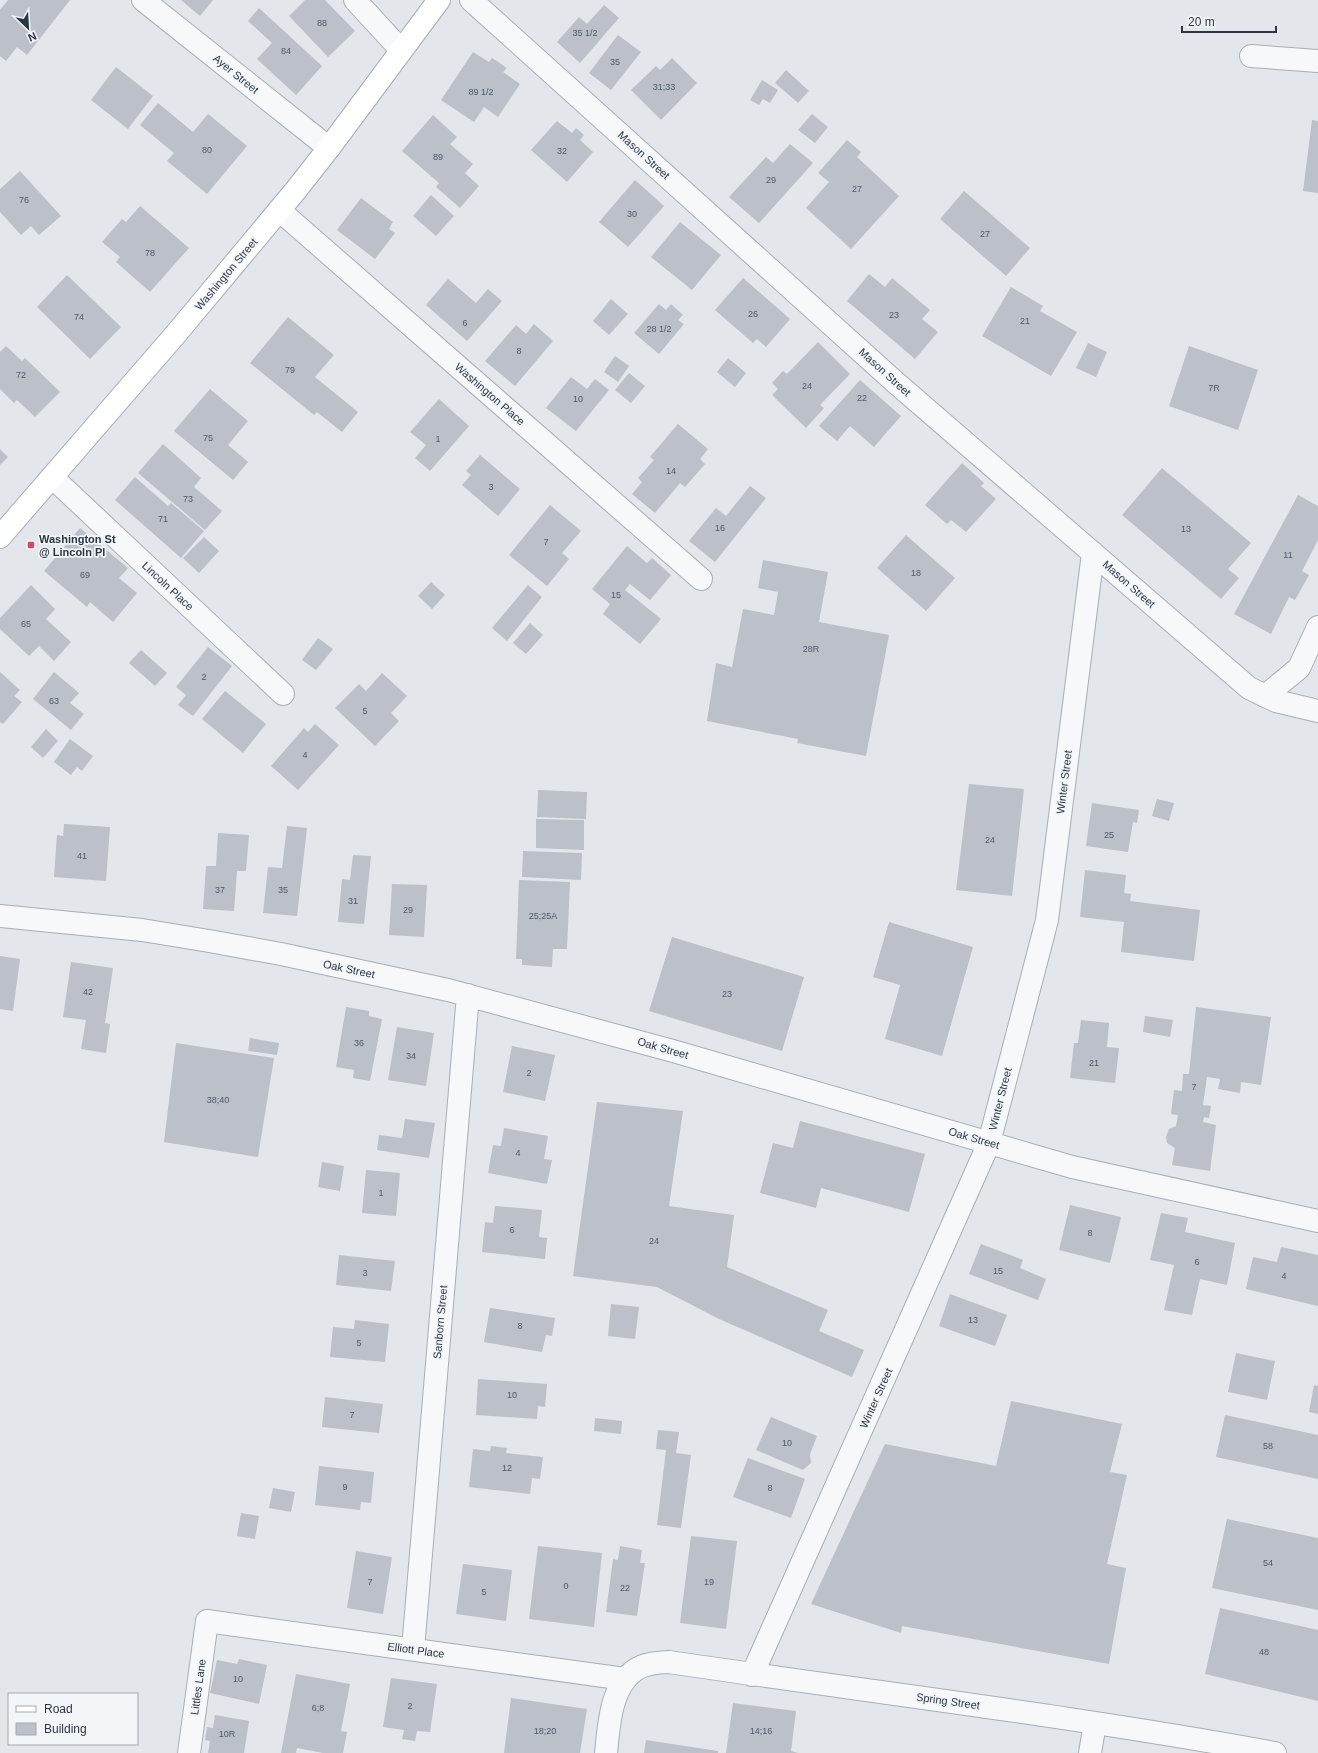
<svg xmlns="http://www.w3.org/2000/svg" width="1318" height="1753" font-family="Arial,sans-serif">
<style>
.building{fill:#bbc0c9}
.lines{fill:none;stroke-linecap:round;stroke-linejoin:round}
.minor-casing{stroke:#a8aeb6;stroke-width:24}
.major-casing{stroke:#a3acb7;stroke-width:24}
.minor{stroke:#f6f8f9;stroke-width:22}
.major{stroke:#fff;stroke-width:22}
.poi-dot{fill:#ce4b64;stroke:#f3f6f8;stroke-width:1.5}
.labels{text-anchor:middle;stroke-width:3.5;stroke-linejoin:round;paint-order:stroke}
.number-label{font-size:9px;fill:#4f5865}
.street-label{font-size:11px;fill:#2b3544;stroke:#f3f6f8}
.poi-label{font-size:11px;font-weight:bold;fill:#2b3544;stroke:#f3f6f8;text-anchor:start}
</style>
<rect width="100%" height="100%" fill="#e3e7eb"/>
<path class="building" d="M 8,0 L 70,0 L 27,55 L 17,47 L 6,61 L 0,56 L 0,10 Z
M 181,0 L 213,0 L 200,16 Z
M 305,0 L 325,0 L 355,31 L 328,57 L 289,16 Z
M 604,5 L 619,18 L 580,63 L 557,42 L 579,17 L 587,24 Z
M 259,8 L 322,66 L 296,95 L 257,59 L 272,43 L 248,21 Z
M 618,35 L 641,52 L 611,90 L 589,73 Z
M 473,52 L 489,62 L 492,58 L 507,68 L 503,72 L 520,84 L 498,117 L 484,107 L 474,122 L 441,100 Z
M 672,58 L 697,83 L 661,120 L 631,90 L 656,66 L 660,70 Z
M 116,67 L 153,96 L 128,129 L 91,100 Z
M 786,70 L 809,91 L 798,103 L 775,83 Z
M 762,80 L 778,90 L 770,103 L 763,99 L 759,105 L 750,100 Z
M 158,103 L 193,132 L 208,114 L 247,146 L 207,194 L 167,161 L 174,153 L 140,125 Z
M 812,114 L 828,127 L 815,143 L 798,130 Z
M 433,115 L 457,137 L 450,144 L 473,164 L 465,173 L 479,186 L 460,208 L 436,187 L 439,183 L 402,151 Z
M 1312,120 L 1318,121 L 1318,193 L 1303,191 Z
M 557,121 L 572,133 L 576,128 L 584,135 L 580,140 L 593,152 L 567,182 L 531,150 Z
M 847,140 L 861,152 L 857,157 L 899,196 L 851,249 L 806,208 L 829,182 L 818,173 Z
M 790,144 L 813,163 L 759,223 L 729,197 L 766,157 L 773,163 Z
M 20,171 L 61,216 L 39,235 L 31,226 L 21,235 L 0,212 L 0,189 Z
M 635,180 L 664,206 L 628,247 L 599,222 Z
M 964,191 L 1030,248 L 1006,276 L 940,219 Z
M 431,195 L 454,216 L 436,236 L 413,216 Z
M 361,198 L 393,222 L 389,229 L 395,233 L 375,259 L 337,230 Z
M 140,206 L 189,248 L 150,292 L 116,262 L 120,257 L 102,242 L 122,219 L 126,222 Z
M 680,222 L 721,255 L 692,290 L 651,257 Z
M 869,274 L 885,287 L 892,278 L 930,310 L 922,319 L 938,332 L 915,359 L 847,301 Z
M 67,275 L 121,327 L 90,359 L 37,307 Z
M 743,278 L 790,319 L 766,347 L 757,339 L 753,343 L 715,310 Z
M 448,279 L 476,303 L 488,289 L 502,301 L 467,341 L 426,305 Z
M 1011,287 L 1043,306 L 1040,311 L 1077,332 L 1051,376 L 982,336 Z
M 611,299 L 628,314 L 609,335 L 593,321 Z
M 659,304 L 666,310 L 671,304 L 683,315 L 678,320 L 684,324 L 659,354 L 634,333 Z
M 288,317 L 334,355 L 315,377 L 358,412 L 342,432 L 317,412 L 314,415 L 250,363 Z
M 534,324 L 553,341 L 515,386 L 485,361 L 516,325 L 526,334 Z
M 818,342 L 850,374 L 820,405 L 824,408 L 806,428 L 772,395 L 778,389 L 772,383 L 783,371 L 787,374 Z
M 1088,343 L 1107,352 L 1096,377 L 1076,368 Z
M 6,346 L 22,361 L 25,358 L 60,392 L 35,417 L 17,400 L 14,403 L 0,389 L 0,352 Z
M 1189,346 L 1258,370 L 1238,430 L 1169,406 Z
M 615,356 L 629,366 L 618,382 L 604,372 Z
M 728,358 L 746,373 L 735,387 L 717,372 Z
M 629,373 L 645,386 L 631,403 L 615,390 Z
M 571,377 L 587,389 L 595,379 L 609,390 L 576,431 L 546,408 Z
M 860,380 L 901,416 L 874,447 L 850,426 L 837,441 L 819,426 Z
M 210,389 L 248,421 L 228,445 L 248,462 L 233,480 L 174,431 Z
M 439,399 L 469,426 L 430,471 L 415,458 L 426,445 L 410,432 Z
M 678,424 L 708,449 L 700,459 L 705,464 L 685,487 L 680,483 L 655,513 L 632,494 L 642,482 L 638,478 L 654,460 L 650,457 Z
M 163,444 L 201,478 L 194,487 L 222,511 L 205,530 L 138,473 Z
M 0,449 L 8,457 L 0,465 Z
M 480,455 L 520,489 L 498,516 L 462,485 L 471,475 L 466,471 Z
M 962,463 L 984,483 L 981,486 L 996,499 L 966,532 L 951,520 L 947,524 L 925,505 Z
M 1162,468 L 1251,543 L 1228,569 L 1239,578 L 1221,599 L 1122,515 Z
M 135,477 L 168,506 L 171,503 L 204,531 L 181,558 L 115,500 Z
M 750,486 L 766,498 L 715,562 L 689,541 L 716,508 L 726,516 Z
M 1298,495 L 1318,506 L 1318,540 L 1302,571 L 1309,575 L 1295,600 L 1289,597 L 1271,634 L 1234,614 Z
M 550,505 L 581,531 L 562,553 L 569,559 L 547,586 L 509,555 Z
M 80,528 L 128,568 L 119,578 L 137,593 L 113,622 L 90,602 L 87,607 L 44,571 Z
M 906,535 L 955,578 L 926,611 L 877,568 Z
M 204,537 L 219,551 L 199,573 L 183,558 Z
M 627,546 L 647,563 L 652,558 L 671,575 L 650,600 L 630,584 L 625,590 L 661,619 L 640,644 L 603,614 L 610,604 L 592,589 Z
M 763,560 L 828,572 L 819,622 L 889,635 L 866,756 L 797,743 L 798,739 L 707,721 L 716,663 L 732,667 L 743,609 L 774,615 L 778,592 L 758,588 Z
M 431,582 L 445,595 L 432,609 L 418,596 Z
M 31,585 L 55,609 L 46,619 L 71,642 L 54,661 L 39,646 L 29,656 L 0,629 L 0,618 Z
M 528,585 L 542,597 L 507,641 L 492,628 Z
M 530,623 L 543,635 L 526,654 L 513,643 Z
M 318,638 L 333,649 L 316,670 L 302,660 Z
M 208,647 L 232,666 L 193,716 L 178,705 L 186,695 L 176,687 Z
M 141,650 L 167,673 L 155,686 L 129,663 Z
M 0,672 L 20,690 L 14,696 L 22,702 L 3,724 L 0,722 Z
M 54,672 L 79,693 L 70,703 L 84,714 L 71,730 L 33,699 Z
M 382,673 L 407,696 L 391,713 L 399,721 L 375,746 L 335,708 L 359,684 L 366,691 Z
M 225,691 L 266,724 L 243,753 L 202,719 Z
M 315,724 L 339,745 L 298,790 L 271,766 L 304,728 L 308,732 Z
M 46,729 L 58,741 L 43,758 L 31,747 Z
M 70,739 L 93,756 L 82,771 L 77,767 L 71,775 L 54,762 Z
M 969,784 L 1024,789 L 1012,896 L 956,890 Z
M 538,790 L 587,792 L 586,819 L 537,817 Z
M 1157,799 L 1174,803 L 1169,821 L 1152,816 Z
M 1092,803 L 1139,810 L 1137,823 L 1133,822 L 1128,852 L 1086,846 Z
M 536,819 L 584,820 L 584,850 L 536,848 Z
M 64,824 L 110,827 L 106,881 L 54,877 L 57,835 L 63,836 Z
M 287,826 L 307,828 L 297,916 L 263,913 L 268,867 L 282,868 Z
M 218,833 L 249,835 L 246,871 L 237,871 L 234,911 L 203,909 L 206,866 L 216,866 Z
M 523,851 L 582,853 L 581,880 L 522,877 Z
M 353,855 L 371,856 L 364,924 L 338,922 L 342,879 L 350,880 Z
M 1085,870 L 1126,875 L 1124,893 L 1131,894 L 1130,901 L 1200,910 L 1194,961 L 1121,952 L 1124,922 L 1080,917 Z
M 519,880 L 570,882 L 567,949 L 553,949 L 552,967 L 522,965 L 522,959 L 516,959 Z
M 392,884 L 427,885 L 424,937 L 389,935 Z
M 889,922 L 973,947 L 942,1056 L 885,1039 L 900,985 L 873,977 Z
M 672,937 L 804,977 L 782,1051 L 649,1011 Z
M 0,956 L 20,959 L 13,1011 L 0,1009 Z
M 71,962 L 113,968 L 105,1023 L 110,1024 L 106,1053 L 81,1049 L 86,1020 L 63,1017 Z
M 346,1007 L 369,1011 L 369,1016 L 382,1019 L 370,1081 L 353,1078 L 354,1070 L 336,1067 Z
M 1196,1007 L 1271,1017 L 1261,1085 L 1241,1082 L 1240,1093 L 1218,1089 L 1220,1079 L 1207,1077 L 1203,1105 L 1211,1106 L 1209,1118 L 1204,1117 L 1203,1122 L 1216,1125 L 1210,1171 L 1172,1165 L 1175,1148 L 1167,1143 L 1166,1137 L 1169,1129 L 1176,1126 L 1178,1115 L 1171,1114 L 1174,1090 L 1182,1091 L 1183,1074 L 1189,1074 Z
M 1145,1016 L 1173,1020 L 1170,1037 L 1143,1032 Z
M 1081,1020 L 1109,1023 L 1107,1047 L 1119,1048 L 1115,1083 L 1070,1078 L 1074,1043 L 1078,1043 Z
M 397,1027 L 434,1033 L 426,1086 L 388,1080 Z
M 250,1038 L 279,1043 L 277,1055 L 248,1051 Z
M 176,1043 L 274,1058 L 258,1157 L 164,1142 Z
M 512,1046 L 555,1055 L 545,1101 L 503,1092 Z
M 597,1102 L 683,1111 L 669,1206 L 734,1215 L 727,1267 L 828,1310 L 819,1331 L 864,1350 L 852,1377 L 719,1319 L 657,1287 L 573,1276 Z
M 405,1119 L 435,1123 L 429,1158 L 377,1150 L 379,1135 L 402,1138 Z
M 800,1121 L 925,1154 L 909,1212 L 821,1188 L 816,1208 L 760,1193 L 773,1143 L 793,1148 Z
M 504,1128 L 548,1136 L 544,1159 L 552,1160 L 547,1184 L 488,1173 L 493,1145 L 501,1146 Z
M 322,1162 L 344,1166 L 340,1191 L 318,1187 Z
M 366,1170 L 400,1173 L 396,1216 L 362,1213 Z
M 1070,1205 L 1121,1217 L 1110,1263 L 1059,1250 Z
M 495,1206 L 542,1210 L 539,1237 L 547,1238 L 545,1259 L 482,1252 L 485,1222 L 493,1223 Z
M 1161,1213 L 1188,1218 L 1185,1232 L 1235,1243 L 1227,1285 L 1200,1279 L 1192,1315 L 1164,1310 L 1174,1265 L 1150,1260 Z
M 981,1244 L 1023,1260 L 1020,1268 L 1046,1279 L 1038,1300 L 969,1274 Z
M 1281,1247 L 1318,1255 L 1318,1306 L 1246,1289 L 1253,1257 L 1277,1262 Z
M 339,1255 L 395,1261 L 391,1291 L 336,1285 Z
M 950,1294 L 1007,1315 L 995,1346 L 939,1326 Z
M 611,1304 L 639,1307 L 635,1339 L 608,1336 Z
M 490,1308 L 555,1318 L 552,1336 L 546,1335 L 542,1352 L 484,1342 Z
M 355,1320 L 389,1324 L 385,1362 L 330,1357 L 333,1327 L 354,1329 Z
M 1236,1353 L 1275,1361 L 1267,1400 L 1228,1392 Z
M 478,1379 L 547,1384 L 545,1407 L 538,1406 L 537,1419 L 476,1415 Z
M 1314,1385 L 1318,1386 L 1318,1414 L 1309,1412 Z
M 325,1397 L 383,1404 L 379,1433 L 322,1427 Z
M 1011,1401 L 1122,1424 L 1110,1472 L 1127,1475 L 1107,1564 L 1126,1568 L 1109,1664 L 902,1626 L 901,1633 L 811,1604 L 885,1444 L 996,1466 Z
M 1225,1415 L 1318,1435 L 1318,1479 L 1216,1457 Z
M 771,1417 L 817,1436 L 810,1454 L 811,1463 L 803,1470 L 756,1450 Z
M 595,1418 L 622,1421 L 621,1434 L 594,1431 Z
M 658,1430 L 679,1432 L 676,1453 L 691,1455 L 681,1528 L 657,1525 L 666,1450 L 656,1449 Z
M 491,1446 L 507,1448 L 506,1453 L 543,1457 L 540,1479 L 532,1478 L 530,1494 L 469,1487 L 473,1449 L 490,1451 Z
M 748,1458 L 805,1479 L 791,1518 L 733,1497 Z
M 319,1466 L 374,1472 L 371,1503 L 361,1502 L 360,1510 L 315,1505 Z
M 273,1488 L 295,1492 L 291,1512 L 269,1508 Z
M 241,1513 L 259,1516 L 255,1539 L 237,1536 Z
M 1227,1519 L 1318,1538 L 1318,1610 L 1212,1588 Z
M 691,1536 L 737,1541 L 726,1629 L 680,1623 Z
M 538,1546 L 602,1553 L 594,1627 L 529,1619 Z
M 620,1546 L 642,1550 L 640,1563 L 645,1563 L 637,1616 L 606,1612 L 613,1559 L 618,1560 Z
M 356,1551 L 392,1557 L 383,1614 L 347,1608 Z
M 463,1564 L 512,1570 L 506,1621 L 456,1614 Z
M 1220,1608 L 1318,1630 L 1318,1701 L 1205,1674 Z
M 239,1659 L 267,1665 L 259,1704 L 210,1693 L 217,1660 L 237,1664 Z
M 296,1674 L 350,1684 L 341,1731 L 347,1732 L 343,1753 L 323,1753 L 297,1748 L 296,1753 L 281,1753 Z
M 391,1678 L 437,1684 L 430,1732 L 417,1731 L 415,1741 L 402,1739 L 404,1730 L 383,1727 Z
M 511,1698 L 587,1709 L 580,1753 L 504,1753 Z
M 733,1703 L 796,1711 L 791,1751 L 798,1753 L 726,1753 Z
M 215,1715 L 249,1721 L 244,1753 L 208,1753 L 210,1741 L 205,1740 L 207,1727 L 213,1728 Z
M 646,1740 L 718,1751 L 718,1753 L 644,1753 Z"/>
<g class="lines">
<g class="minor-casing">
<path id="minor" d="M 143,0 L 329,148
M 355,0 L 401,50
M 471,0 L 895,382 L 1249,688 L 1276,701 L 1318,711
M 1251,56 L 1318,61
M 279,210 L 701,579
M 52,477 L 283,694
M 1265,696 L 1299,668 L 1318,627
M 0,916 L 142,930 L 209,941 L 281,954 L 448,990 L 673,1051 L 1072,1167 L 1318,1221
M 413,1649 L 468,995
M 752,1675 L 989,1143 L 1047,920 L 1093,553
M 189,1753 L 207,1621 L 625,1679
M 606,1753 C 609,1725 610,1688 635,1670 C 645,1663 657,1663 669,1662 C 871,1692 1074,1716 1275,1753
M 1090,1753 L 1095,1723"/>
</g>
<g class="major-casing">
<path id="major" d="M 0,537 L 175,335 L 296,190 L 329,148 L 439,0"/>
</g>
<use href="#minor" class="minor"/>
<use href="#major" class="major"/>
</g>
<rect class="poi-dot" x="27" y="541" width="8" height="8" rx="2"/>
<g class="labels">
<g class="number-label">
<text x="322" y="26">88</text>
<text x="585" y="36">35 1/2</text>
<text x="286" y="54">84</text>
<text x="615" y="65">35</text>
<text x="664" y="90">31;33</text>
<text x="481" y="95">89 1/2</text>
<text x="207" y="153">80</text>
<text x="562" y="154">32</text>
<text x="438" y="160">89</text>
<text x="771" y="183">29</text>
<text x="857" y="192">27</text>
<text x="24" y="203">76</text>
<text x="632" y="217">30</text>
<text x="985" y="237">27</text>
<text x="150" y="256">78</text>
<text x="753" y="317">26</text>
<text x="894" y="318">23</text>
<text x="79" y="320">74</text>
<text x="1025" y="324">21</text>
<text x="465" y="326">6</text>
<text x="659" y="332">28 1/2</text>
<text x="519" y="354">8</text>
<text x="290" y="373">79</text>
<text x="21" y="378">72</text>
<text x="807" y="389">24</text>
<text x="1214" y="391">7R</text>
<text x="862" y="401">22</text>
<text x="578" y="402">10</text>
<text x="208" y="441">75</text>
<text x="438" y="442">1</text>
<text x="671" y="474">14</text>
<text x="491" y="490">3</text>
<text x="188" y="502">73</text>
<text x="163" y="522">71</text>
<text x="720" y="531">16</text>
<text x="1186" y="532">13</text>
<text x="546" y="545">7</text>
<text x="1288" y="558">11</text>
<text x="916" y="576">18</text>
<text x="85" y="578">69</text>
<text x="616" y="598">15</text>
<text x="26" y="627">65</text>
<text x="811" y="652">28R</text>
<text x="204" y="680">2</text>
<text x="54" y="704">63</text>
<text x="365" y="714">5</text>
<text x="305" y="758">4</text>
<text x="1109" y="838">25</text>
<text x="990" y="843">24</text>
<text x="82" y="859">41</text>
<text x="220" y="893">37</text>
<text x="283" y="893">35</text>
<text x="353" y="904">31</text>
<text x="408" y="913">29</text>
<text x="543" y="919">25;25A</text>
<text x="88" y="995">42</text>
<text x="727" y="997">23</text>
<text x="359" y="1046">36</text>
<text x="411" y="1059">34</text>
<text x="1094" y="1066">21</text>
<text x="529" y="1076">2</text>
<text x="1194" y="1090">7</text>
<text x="218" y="1103">38;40</text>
<text x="518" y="1156">4</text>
<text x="381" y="1196">1</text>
<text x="512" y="1233">6</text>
<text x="1090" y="1236">8</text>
<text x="654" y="1244">24</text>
<text x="1197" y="1265">6</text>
<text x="998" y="1274">15</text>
<text x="365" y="1276">3</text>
<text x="1284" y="1279">4</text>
<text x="973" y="1323">13</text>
<text x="520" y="1329">8</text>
<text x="359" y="1346">5</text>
<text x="512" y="1398">10</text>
<text x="352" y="1418">7</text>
<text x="787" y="1446">10</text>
<text x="1268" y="1449">58</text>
<text x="507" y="1471">12</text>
<text x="345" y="1490">9</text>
<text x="770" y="1491">8</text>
<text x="1268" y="1566">54</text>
<text x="370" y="1585">7</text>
<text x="709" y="1585">19</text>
<text x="566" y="1589">0</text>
<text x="625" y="1591">22</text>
<text x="484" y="1595">5</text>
<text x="1264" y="1655">48</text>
<text x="238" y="1682">10</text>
<text x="410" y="1709">2</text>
<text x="318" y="1711">6;8</text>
<text x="545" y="1734">18;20</text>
<text x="761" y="1734">14;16</text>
<text x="227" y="1737">10R</text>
</g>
<g class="street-label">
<text transform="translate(236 74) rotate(39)" y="4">Ayer Street</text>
<text transform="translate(644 155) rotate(42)" y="4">Mason Street</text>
<text transform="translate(226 274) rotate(-50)" y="4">Washington Street</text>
<text transform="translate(885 372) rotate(42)" y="4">Mason Street</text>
<text transform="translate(490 394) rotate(41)" y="4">Washington Place</text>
<text transform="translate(1129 584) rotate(41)" y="4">Mason Street</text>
<text transform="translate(168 586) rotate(43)" y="4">Lincoln Place</text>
<text transform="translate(1064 782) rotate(-83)" y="4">Winter Street</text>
<text transform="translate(349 969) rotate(12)" y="4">Oak Street</text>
<text transform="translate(663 1048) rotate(16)" y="4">Oak Street</text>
<text transform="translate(1000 1099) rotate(-76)" y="4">Winter Street</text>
<text transform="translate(974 1138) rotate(16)" y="4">Oak Street</text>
<text transform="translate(440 1322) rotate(-85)" y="4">Sanborn Street</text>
<text transform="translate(876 1398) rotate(-66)" y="4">Winter Street</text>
<text transform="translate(416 1650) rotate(8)" y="4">Elliott Place</text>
<text transform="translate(198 1687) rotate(-82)" y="4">Littles Lane</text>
<text transform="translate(948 1701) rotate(8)" y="4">Spring Street</text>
</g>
<g class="poi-label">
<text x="39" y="543">Washington St<tspan x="39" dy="13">@ Lincoln Pl</tspan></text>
</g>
</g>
<rect x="8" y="1693" width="130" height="52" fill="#f3f6f8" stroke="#a3a9b0"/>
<rect x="16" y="1706" width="20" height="6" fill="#ffffff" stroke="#a3a9b0"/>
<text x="44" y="1713" font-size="12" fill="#2b3544">Road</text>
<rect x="16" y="1723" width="20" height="12" fill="#bbc0c9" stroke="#a3a9b0"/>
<text x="44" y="1733" font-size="12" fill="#2b3544">Building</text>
<g transform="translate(28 28) rotate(155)" stroke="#f3f6f8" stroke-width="3" paint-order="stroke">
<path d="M0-3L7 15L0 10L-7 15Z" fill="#2b3544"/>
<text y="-6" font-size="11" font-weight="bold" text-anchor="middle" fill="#2b3544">N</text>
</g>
<path d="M1182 26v6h94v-6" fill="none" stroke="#2b3544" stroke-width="2"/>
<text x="1188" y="26" font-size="12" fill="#2b3544" stroke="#f3f6f8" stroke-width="3" paint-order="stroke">20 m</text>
</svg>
